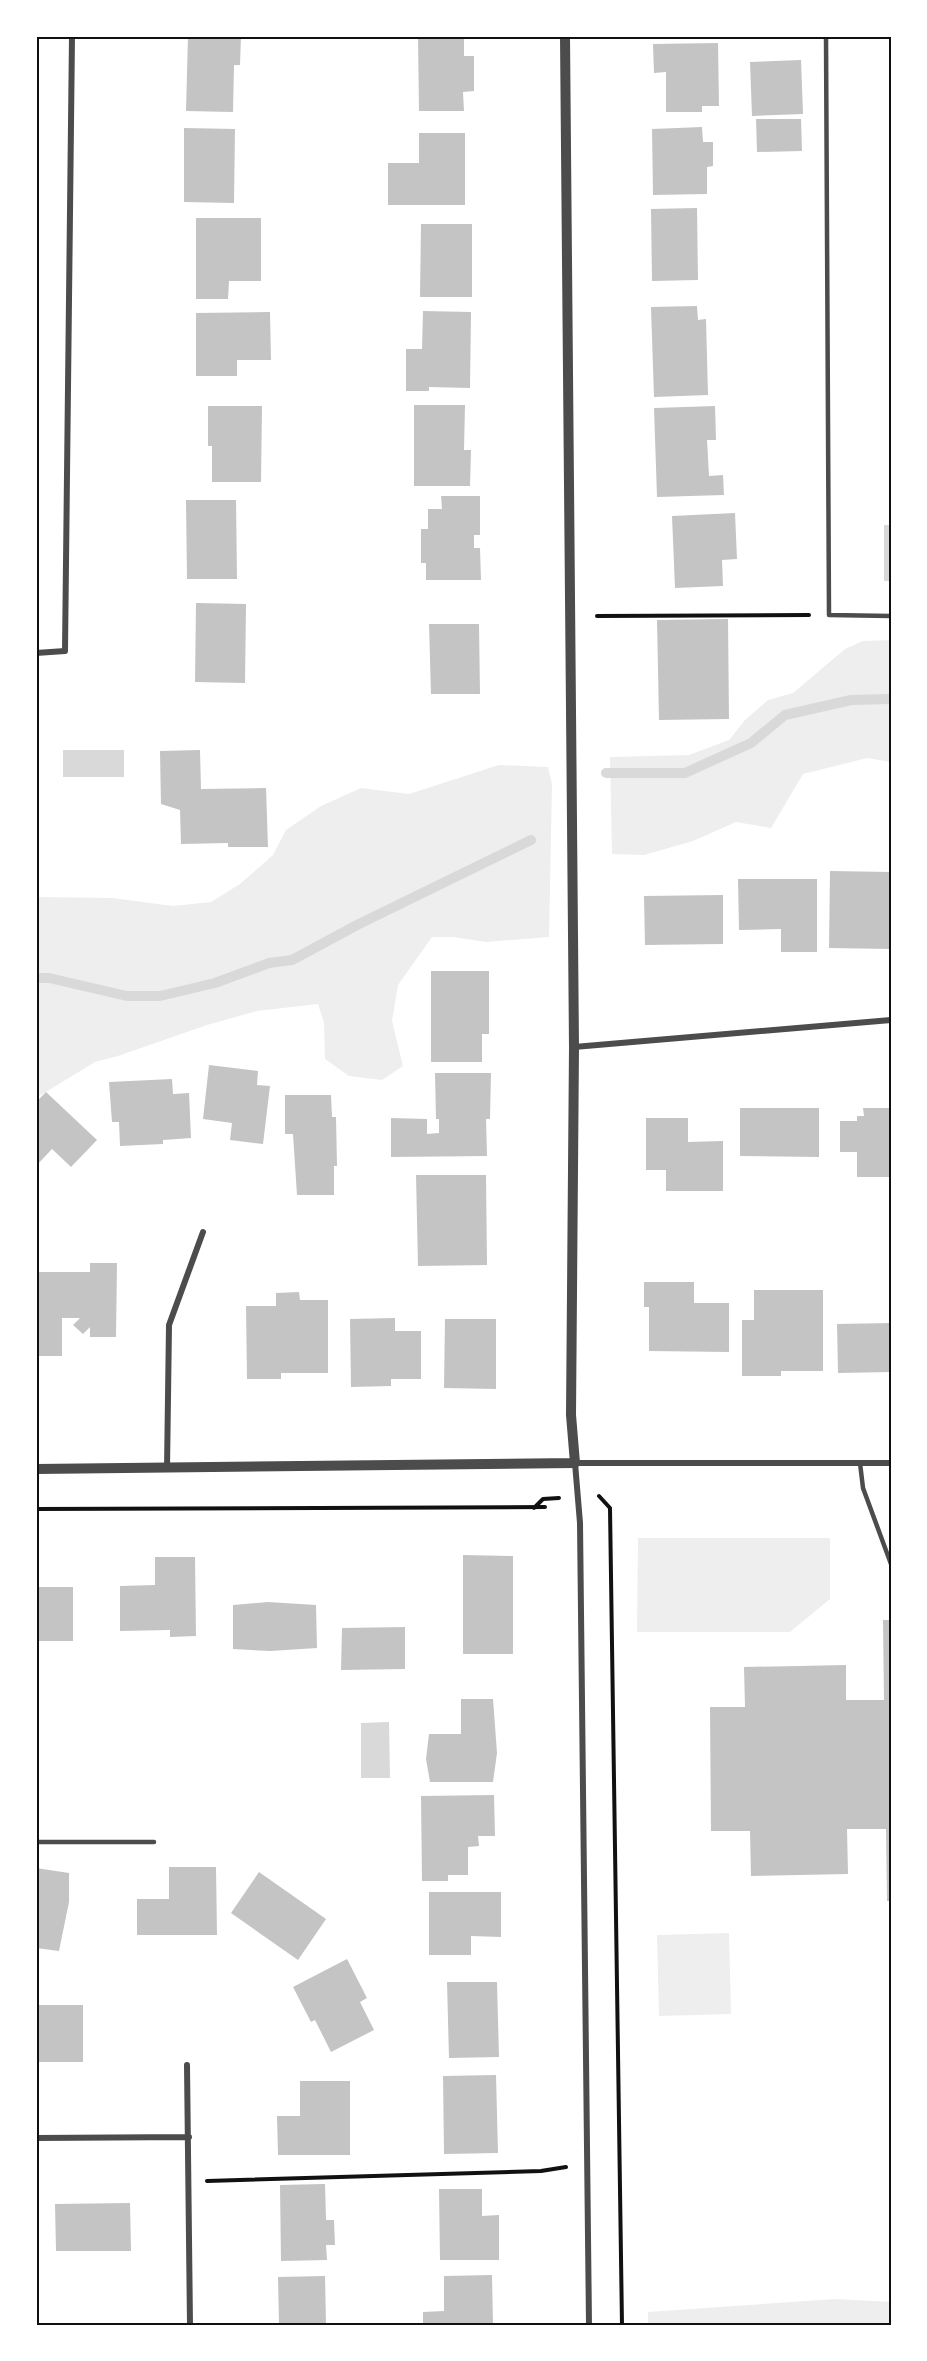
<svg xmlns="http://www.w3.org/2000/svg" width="927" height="2361" font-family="'Archivo Narrow',sans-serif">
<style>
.green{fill:#eee}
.water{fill:#d9d9d9}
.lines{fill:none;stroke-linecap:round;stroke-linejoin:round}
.stream{stroke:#d9d9d9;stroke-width:10}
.building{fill:#c4c4c4}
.path{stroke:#111;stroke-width:4}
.service{stroke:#4c4c4c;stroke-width:4.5}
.minor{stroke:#4c4c4c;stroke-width:6}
.tertiary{stroke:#4c4c4c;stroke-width:10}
.neatline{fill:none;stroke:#111;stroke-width:2}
</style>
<rect width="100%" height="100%" fill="#fff"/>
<path class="green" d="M 891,640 L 891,762 L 867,758 L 803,774 L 771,828 L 736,822 L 693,841 L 644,855 L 612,854 L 610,757 L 689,755 L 729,740 L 745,720 L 768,700 L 793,693 L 845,649 L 863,641 Z
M 499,765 L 548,767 L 552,784 L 549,937 L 486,942 L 453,937 L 432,937 L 398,985 L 392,1021 L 403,1066 L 382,1080 L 349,1076 L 325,1059 L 324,1023 L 318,1004 L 257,1011 L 207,1025 L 118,1056 L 95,1062 L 36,1098 L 36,897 L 112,898 L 173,906 L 211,902 L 240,884 L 273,855 L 286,830 L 321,806 L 361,788 L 409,794 Z
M 638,1538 L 830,1538 L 830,1599 L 790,1632 L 637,1632 Z
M 729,1933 L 731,2014 L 659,2016 L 657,1935 Z
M 836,2299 L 891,2302 L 891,2325 L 648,2325 L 648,2312 Z"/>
<path class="water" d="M 884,525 L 891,525 L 891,581 L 884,581 Z
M 63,750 L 124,750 L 124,777 L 63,777 Z
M 389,1722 L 390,1778 L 361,1778 L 361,1723 Z"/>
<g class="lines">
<path class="stream" d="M 606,773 L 685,773 L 751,743 L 785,715 L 851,700 L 891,699
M 36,978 L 49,978 L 127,996 L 160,996 L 215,983 L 269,963 L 292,960 L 359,924 L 531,840"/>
</g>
<path class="building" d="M 188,36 L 241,36 L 240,65 L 234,65 L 233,112 L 186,111 Z
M 418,36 L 464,36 L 464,56 L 474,56 L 474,91 L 463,92 L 464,111 L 419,111 Z
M 718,43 L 719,106 L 702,106 L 702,112 L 666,112 L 666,72 L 654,73 L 653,44 Z
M 801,60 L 803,114 L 752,116 L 750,62 Z
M 756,119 L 801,119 L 802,151 L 757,152 Z
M 702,127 L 703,142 L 713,142 L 713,166 L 707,167 L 707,194 L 653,195 L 652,129 Z
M 184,128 L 235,129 L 234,203 L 184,202 Z
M 419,133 L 465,133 L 465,205 L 388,205 L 388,163 L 419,163 Z
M 697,208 L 698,280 L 652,281 L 651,209 Z
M 196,218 L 261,218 L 261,281 L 229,281 L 228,299 L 196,299 Z
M 421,224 L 472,224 L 472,297 L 420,297 Z
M 697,306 L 698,320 L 706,319 L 708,395 L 654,397 L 651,307 Z
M 423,311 L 471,312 L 470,388 L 429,387 L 429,391 L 406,391 L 406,349 L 422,349 Z
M 270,312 L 271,360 L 237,360 L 237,376 L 196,376 L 196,313 Z
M 414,405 L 465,405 L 464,450 L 471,450 L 470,486 L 414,486 Z
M 208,406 L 262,406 L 261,482 L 212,482 L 212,446 L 208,446 Z
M 715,406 L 716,440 L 707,440 L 709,476 L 723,475 L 724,495 L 657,497 L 654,408 Z
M 441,496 L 480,496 L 480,535 L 474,535 L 474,548 L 480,548 L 481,580 L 426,580 L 426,563 L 421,563 L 421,529 L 428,529 L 428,509 L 442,509 Z
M 186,500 L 236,500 L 237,579 L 187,579 Z
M 735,513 L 737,559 L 722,560 L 723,586 L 675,588 L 672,516 Z
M 196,603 L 246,604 L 245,683 L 195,682 Z
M 728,619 L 729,719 L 659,720 L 657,620 Z
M 429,624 L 479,624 L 480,694 L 431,694 Z
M 200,750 L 201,789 L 266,788 L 268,847 L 228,847 L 228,843 L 181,844 L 180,810 L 161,804 L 160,751 Z
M 830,871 L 891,872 L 891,949 L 829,948 Z
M 738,879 L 817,879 L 817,952 L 781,952 L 781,929 L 739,930 Z
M 723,895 L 723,944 L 645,945 L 644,896 Z
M 431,971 L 489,971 L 489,1034 L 482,1034 L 482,1062 L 431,1062 Z
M 209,1065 L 258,1071 L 257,1085 L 270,1086 L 263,1144 L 230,1140 L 232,1123 L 203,1119 Z
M 435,1073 L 491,1073 L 490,1119 L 486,1119 L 487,1156 L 391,1157 L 391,1118 L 427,1119 L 427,1134 L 439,1133 L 439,1119 L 436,1119 Z
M 172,1079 L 173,1094 L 189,1093 L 191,1138 L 163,1140 L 163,1144 L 120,1146 L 119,1122 L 112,1122 L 109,1082 Z
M 46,1092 L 97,1140 L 71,1167 L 52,1149 L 36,1166 L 36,1102 Z
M 285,1095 L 331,1095 L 332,1117 L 336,1117 L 337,1166 L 334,1166 L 334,1195 L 297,1195 L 293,1134 L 285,1134 Z
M 740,1108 L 819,1108 L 819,1157 L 740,1156 Z
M 863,1108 L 891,1108 L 891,1177 L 857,1177 L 857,1152 L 840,1152 L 840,1121 L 857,1121 L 857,1116 L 864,1116 Z
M 646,1118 L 688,1118 L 688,1142 L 723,1141 L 723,1191 L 666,1191 L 666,1170 L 646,1170 Z
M 416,1175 L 486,1175 L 487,1265 L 418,1266 Z
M 90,1263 L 117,1263 L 116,1337 L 90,1337 L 90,1327 L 83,1334 L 73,1325 L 80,1318 L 62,1318 L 62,1356 L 36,1356 L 36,1272 L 90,1272 Z
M 644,1282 L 694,1282 L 694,1303 L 729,1303 L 729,1352 L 649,1351 L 649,1307 L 644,1307 Z
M 754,1290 L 823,1290 L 823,1371 L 781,1371 L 781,1376 L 742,1376 L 742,1320 L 754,1320 Z
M 299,1292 L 300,1300 L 328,1300 L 328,1373 L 281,1373 L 281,1379 L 247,1379 L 246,1306 L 276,1306 L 276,1293 Z
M 395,1318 L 395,1331 L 421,1331 L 421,1379 L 391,1379 L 391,1386 L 351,1387 L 350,1319 Z
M 445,1319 L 496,1319 L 496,1389 L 444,1388 Z
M 891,1323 L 891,1372 L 838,1373 L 837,1324 Z
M 463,1555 L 513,1556 L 513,1654 L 463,1654 Z
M 155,1557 L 195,1557 L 196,1636 L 170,1637 L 170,1630 L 120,1631 L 120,1586 L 155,1585 Z
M 36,1587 L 73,1587 L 73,1641 L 36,1641 Z
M 268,1602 L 316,1605 L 317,1648 L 270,1651 L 233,1649 L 233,1605 Z
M 883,1620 L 891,1620 L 891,1901 L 887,1901 L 886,1829 L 847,1829 L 848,1874 L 751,1876 L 750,1831 L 711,1831 L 710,1707 L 745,1707 L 744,1667 L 846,1665 L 846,1700 L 884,1700 Z
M 405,1627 L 405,1669 L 341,1670 L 342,1628 Z
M 461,1699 L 493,1699 L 497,1753 L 493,1782 L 430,1782 L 426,1759 L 429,1734 L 461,1734 Z
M 494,1795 L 495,1836 L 478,1836 L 479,1846 L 468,1847 L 468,1875 L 448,1875 L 448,1881 L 422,1881 L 421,1796 Z
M 169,1867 L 216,1867 L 217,1935 L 137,1935 L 137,1899 L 169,1899 Z
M 36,1868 L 69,1873 L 69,1902 L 59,1951 L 36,1948 Z
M 259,1872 L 326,1919 L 298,1960 L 231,1913 Z
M 429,1892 L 501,1892 L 501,1937 L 471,1936 L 471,1955 L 429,1955 Z
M 347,1959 L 367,1998 L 360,2002 L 374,2030 L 331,2052 L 315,2020 L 311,2022 L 293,1987 Z
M 447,1982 L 497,1982 L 499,2057 L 449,2058 Z
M 36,2005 L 83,2005 L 83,2062 L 36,2062 Z
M 496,2075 L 498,2153 L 444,2154 L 443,2076 Z
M 300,2081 L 350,2081 L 350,2155 L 278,2155 L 277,2116 L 300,2116 Z
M 325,2184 L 326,2220 L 334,2220 L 335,2245 L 326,2245 L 327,2260 L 281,2261 L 280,2185 Z
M 439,2189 L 482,2189 L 482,2216 L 499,2215 L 499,2260 L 440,2260 Z
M 130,2203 L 131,2251 L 56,2251 L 55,2204 Z
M 492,2275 L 493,2325 L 423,2325 L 423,2312 L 444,2311 L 444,2276 Z
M 325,2276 L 326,2325 L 279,2325 L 278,2277 Z"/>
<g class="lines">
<path class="path" d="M 597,616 L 809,615
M 599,1496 L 610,1508 L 622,2325
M 534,1508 L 543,1499 L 559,1498
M 36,1509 L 545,1507
M 207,2181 L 541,2171 L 566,2167"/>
<path class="service" d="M 826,36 L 829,615 L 891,616
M 860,1463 L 863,1488 L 891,1564
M 36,1842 L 154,1842"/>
<path class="minor" d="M 36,653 L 65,651 L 72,36
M 574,1047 L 891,1020
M 167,1469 L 169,1325 L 203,1232
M 187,2065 L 190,2325
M 36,2138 L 189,2137
M 589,2325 L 580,1523 L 575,1463 L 891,1463"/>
<path class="tertiary" d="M 36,1469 L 575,1463 L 571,1415 L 574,1047 L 565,36"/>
</g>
<rect width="927" height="2361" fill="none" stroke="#ffffff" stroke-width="75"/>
<rect x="38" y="38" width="852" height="2286" class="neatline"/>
</svg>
